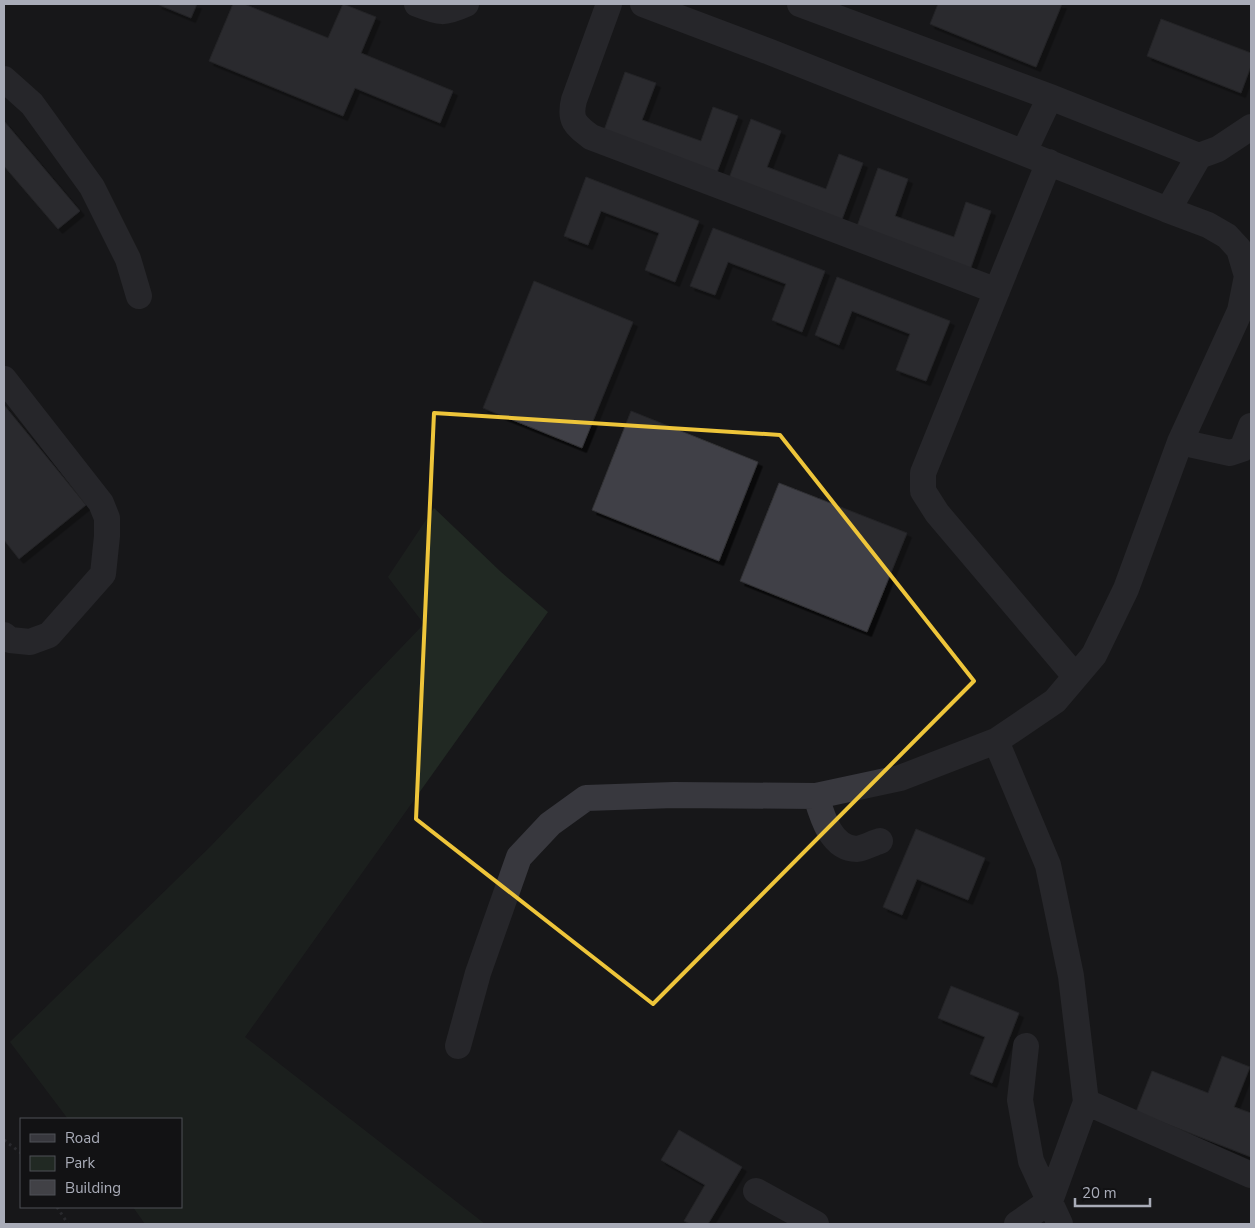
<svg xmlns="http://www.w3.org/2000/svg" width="1255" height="1228" font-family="'Nunito Sans',sans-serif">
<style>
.green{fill:#212923}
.building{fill:#414146;stroke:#313135;filter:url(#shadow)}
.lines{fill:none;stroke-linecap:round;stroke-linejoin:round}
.path{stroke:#3e3f45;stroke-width:3;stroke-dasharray:2.5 4;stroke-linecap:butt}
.minor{stroke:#38383e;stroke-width:26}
.marked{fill:none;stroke:#eec53a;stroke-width:4;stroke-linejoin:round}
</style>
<defs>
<filter id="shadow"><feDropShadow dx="4.5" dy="4.5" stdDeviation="0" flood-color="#0009"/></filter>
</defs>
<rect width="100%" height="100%" fill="#171719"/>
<path class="green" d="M 434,508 L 501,572 L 548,612 L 245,1037 L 485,1224 L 145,1224 L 133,1207 L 181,1207 L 181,1119 L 68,1119 L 10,1042 L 211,846 L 424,624 L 388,577 Z"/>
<path class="building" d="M 157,4 L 197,4 L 191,18 Z
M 233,4 L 244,4 L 328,38 L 343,4 L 376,17 L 361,53 L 453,91 L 440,123 L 355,88 L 343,116 L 209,61 Z
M 938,4 L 1062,4 L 1036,67 L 930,24 Z
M 1161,19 L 1251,53 L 1251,66 L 1241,93 L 1147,56 Z
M 625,72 L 656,83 L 642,120 L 701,141 L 713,107 L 738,116 L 716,175 L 603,133 Z
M 751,119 L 781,131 L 767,167 L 826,189 L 839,154 L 863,163 L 841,222 L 728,181 Z
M 4,121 L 80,211 L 58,229 L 4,166 Z
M 878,168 L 908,179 L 895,216 L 954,237 L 966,202 L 991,211 L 970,270 L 856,229 Z
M 586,177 L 699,221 L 675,282 L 645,270 L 659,233 L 601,211 L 588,245 L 564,236 Z
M 713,228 L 825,271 L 802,332 L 772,320 L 786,284 L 728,262 L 715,295 L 690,286 Z
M 837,277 L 950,321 L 926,381 L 896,370 L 910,334 L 852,311 L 839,345 L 815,335 Z
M 534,281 L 633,322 L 582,448 L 483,408 Z
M 4,405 L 86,505 L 19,559 L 4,540 Z
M 631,411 L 758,462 L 719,561 L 592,510 Z
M 779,483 L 907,533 L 867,632 L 740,581 Z
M 916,829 L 985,858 L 968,900 L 917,879 L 902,915 L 883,907 Z
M 951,986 L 1019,1013 L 992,1083 L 970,1074 L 985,1037 L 938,1018 Z
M 1222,1056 L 1250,1067 L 1234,1107 L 1251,1113 L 1251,1157 L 1136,1112 L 1152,1071 L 1208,1093 Z
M 679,1130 L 742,1167 L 708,1224 L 690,1224 L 684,1221 L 705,1185 L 661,1160 Z"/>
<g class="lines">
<path class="path" d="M 4,1140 L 21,1153
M 57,1207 L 68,1224"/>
<path class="minor" d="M 417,4 C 440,13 444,14 466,4
M 609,4 L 574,100 C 569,120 575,125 591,137 L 997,291
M 643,4 L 770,52 L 1168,210 L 1199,156 L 1218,149 L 1251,127
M 800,4 L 1050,97 L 1199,156
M 4,79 L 32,104 L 92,187 L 128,259 L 139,296
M 1024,152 L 1050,97
M 1049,162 L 923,473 L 923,491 L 937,513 L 1075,676
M 4,379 L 101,503 L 107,518 L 107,536 L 103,574 L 49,635 L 30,642 L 10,640 L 4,635
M 1180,442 L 1230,453 L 1242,449 L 1251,426
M 996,741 L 1048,865 L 1071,976 L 1086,1102 L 1050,1201 L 1017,1224
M 816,796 C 822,816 831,849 857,849 C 864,848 873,843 880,841
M 458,1046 L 478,973 L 519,857 L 550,824 L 586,798 L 674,795 L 816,796 L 900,778 L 996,741 L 1055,701 L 1094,655 L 1126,589 L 1180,442 L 1240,311 L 1247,276 L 1239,249 L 1227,236 L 1208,225 L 1168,210
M 1026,1046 L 1020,1100 L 1031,1161 L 1060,1224
M 1086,1102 L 1251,1175
M 756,1191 L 816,1224"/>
</g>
<path d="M0 0H1255V1228H0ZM 434,413 L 780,435 L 974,681 L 653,1004 L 416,819 Z" fill="#171719" fill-opacity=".55" fill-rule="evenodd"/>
<path class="marked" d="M 434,413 L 780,435 L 974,681 L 653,1004 L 416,819 Z"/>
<rect width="1255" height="1228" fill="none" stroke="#a9acb8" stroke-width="10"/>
<rect x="20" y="1118" width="162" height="90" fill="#121214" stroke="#4e5056"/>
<rect x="30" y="1134" width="25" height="8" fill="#38383e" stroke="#4e5056"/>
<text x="65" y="1143" font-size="15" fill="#a9acb8">Road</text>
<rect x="30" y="1156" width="25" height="15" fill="#212923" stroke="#4e5056"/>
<text x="65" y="1168" font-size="15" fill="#a9acb8">Park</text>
<rect x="30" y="1180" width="25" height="15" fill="#414146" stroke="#4e5056"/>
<text x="65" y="1193" font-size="15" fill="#a9acb8">Building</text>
<path d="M1075 1198v8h75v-8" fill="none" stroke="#a9acb8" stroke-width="2.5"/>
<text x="1082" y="1198" font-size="15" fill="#a9acb8" stroke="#121214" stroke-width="4" paint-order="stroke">20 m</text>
</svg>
